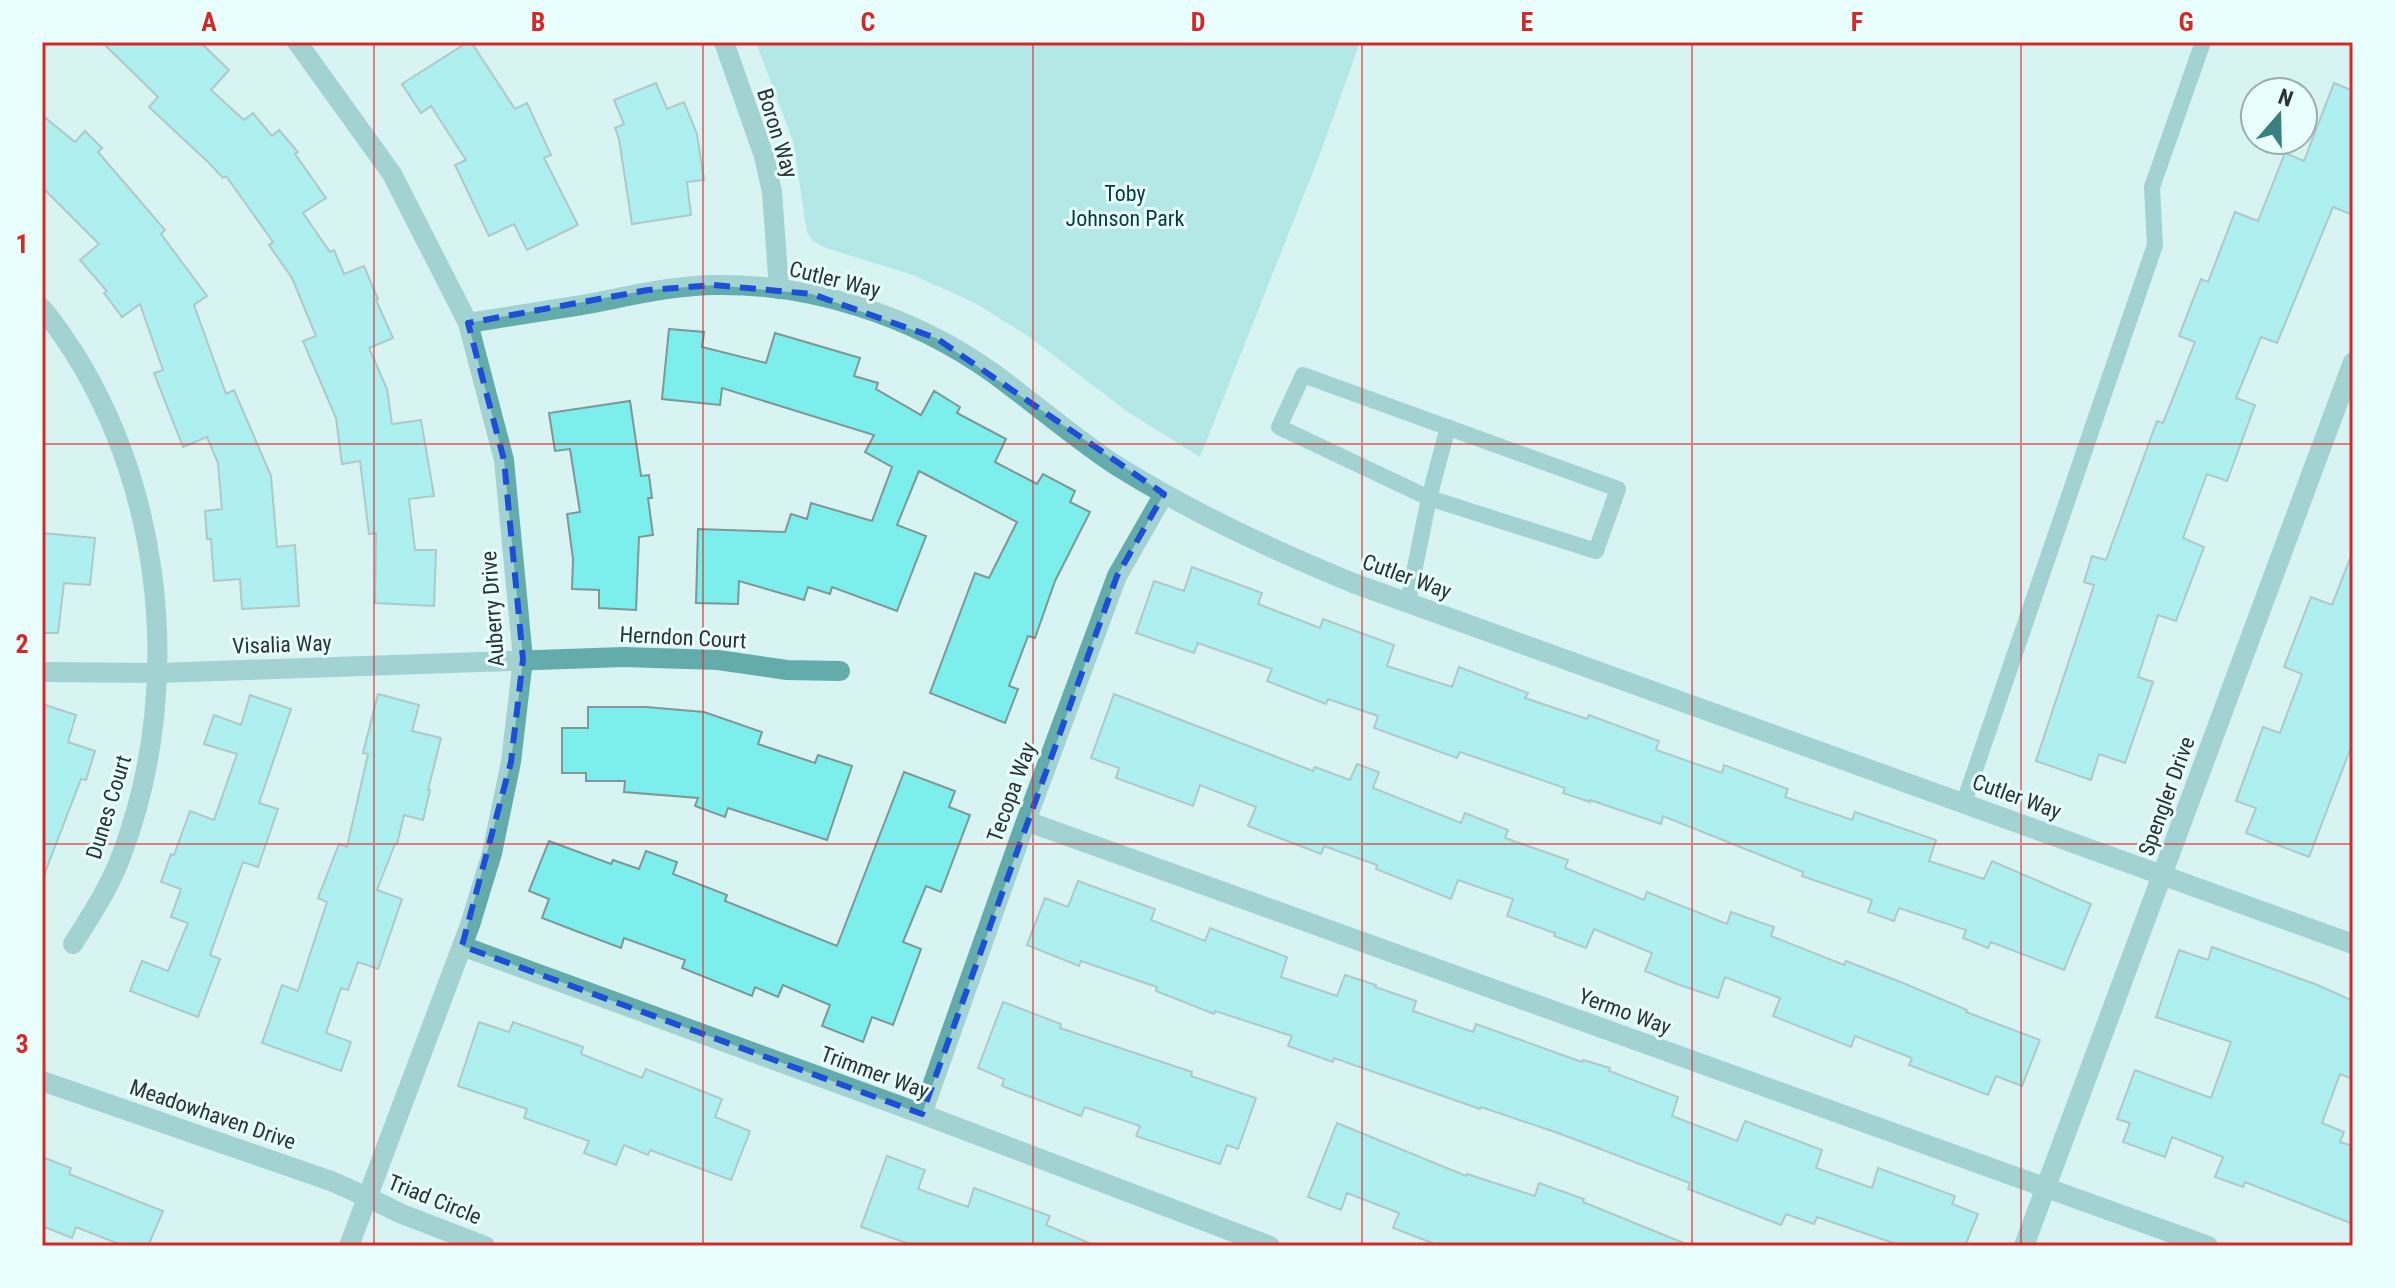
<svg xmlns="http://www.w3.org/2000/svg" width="2395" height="1288" font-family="'Roboto Condensed',sans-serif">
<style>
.green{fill:#87dbda}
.building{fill:#7ceeec;stroke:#7e9797;stroke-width:2}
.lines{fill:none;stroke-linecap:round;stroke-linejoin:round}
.service{stroke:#63acab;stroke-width:16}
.minor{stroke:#63acab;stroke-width:20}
.tertiary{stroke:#63acab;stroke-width:20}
.marked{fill:none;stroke:#1d4ed8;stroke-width:6;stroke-dasharray:16 10;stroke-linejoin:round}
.grid{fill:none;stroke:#d62828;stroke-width:2;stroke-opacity:0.55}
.labels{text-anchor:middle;stroke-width:6;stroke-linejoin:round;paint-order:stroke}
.street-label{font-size:22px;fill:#293433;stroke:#e9fffe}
.park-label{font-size:22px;fill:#033c3b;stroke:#e9fffe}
.neatline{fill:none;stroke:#d62828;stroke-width:3}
.grid-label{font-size:26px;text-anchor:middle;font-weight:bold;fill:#d62828}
</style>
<rect width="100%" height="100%" fill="#d7f3f2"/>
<path class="green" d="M 756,42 L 1360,42 L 1320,154 L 1200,457 L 1128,412 L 1028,336 L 975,303 L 913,275 L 826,248 L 813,241 L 807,232 L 793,141 Z"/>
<path class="building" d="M 102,42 L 200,42 L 229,70 L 211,90 L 244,120 L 253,113 L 272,136 L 279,130 L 298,152 L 295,154 L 326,198 L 303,213 L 330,252 L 334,250 L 344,274 L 364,266 L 378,299 L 376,300 L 393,338 L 369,348 L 387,389 L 392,424 L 421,420 L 434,496 L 409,499 L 415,550 L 436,550 L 434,606 L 375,603 L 376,533 L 369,534 L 360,461 L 342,464 L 336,418 L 303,341 L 316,336 L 292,278 L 269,245 L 273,242 L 226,176 L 223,178 L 209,163 L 149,107 L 158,97 Z
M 468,42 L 471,42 L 515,109 L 527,103 L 551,155 L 544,158 L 578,225 L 527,250 L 514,224 L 489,236 L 455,165 L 466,160 L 431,106 L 421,113 L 402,84 Z
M 656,83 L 667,109 L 684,102 L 697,134 L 704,180 L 687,182 L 691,215 L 632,224 L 619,139 L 615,128 L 624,124 L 614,100 Z
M 2334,83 L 2353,91 L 2353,215 L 2333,207 L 2277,343 L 2261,337 L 2236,398 L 2255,405 L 2227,481 L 2207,474 L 2183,538 L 2204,547 L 2176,621 L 2158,615 L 2138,677 L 2153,682 L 2125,763 L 2099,754 L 2091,780 L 2036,761 L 2094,585 L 2084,582 L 2092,556 L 2106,560 L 2157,421 L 2163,423 L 2195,342 L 2179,336 L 2201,279 L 2208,282 L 2235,212 L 2258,221 L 2285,153 L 2304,161 Z
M 42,115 L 75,142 L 85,131 L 102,148 L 98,152 L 165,230 L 161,234 L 207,296 L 194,305 L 226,394 L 234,390 L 271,476 L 277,547 L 295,545 L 299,606 L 242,609 L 240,579 L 214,581 L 211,539 L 207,539 L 205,511 L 222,509 L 218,463 L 207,437 L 183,447 L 154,373 L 163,370 L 140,304 L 122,317 L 104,293 L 107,291 L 80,260 L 99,244 L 42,187 Z
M 669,329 L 704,332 L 702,347 L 766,363 L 775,333 L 860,358 L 854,376 L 878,383 L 876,389 L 921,415 L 934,391 L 960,407 L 957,413 L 1006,439 L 995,462 L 1037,484 L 1043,474 L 1075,491 L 1070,502 L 1090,512 L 1055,581 L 1035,638 L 1028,636 L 1009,686 L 1018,689 L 1005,723 L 930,693 L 975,573 L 989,578 L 1017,522 L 919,471 L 897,525 L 926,536 L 897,611 L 832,587 L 830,594 L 808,587 L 804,600 L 739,581 L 738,604 L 696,603 L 698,529 L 785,532 L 791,514 L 807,519 L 811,503 L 872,521 L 892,467 L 865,452 L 874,435 L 722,388 L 720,405 L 662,399 Z
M 630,401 L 641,476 L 649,475 L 652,498 L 648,498 L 653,535 L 639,537 L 636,610 L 599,608 L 599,590 L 572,589 L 573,559 L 567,514 L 580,512 L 570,449 L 555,451 L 549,413 Z
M 42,533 L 95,538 L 90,585 L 64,583 L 58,633 L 42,633 Z
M 2351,556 L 2353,556 L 2353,742 L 2309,857 L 2246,833 L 2256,808 L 2236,801 L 2263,727 L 2280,733 L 2302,674 L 2284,667 L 2311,597 L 2332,605 Z
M 1192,567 L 1262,593 L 1258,604 L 1320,628 L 1323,619 L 1394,645 L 1387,666 L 1452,687 L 1459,667 L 1528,693 L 1525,698 L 1587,719 L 1589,715 L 1659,741 L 1656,750 L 1722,773 L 1724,765 L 1788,789 L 1785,797 L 1852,820 L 1855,812 L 1936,840 L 1929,861 L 1984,879 L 1992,861 L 2091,904 L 2064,970 L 1991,942 L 1988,948 L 1963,938 L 1966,930 L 1899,908 L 1894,921 L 1868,912 L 1872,900 L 1802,876 L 1803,872 L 1663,816 L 1661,824 L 1590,800 L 1590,802 L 1563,793 L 1565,788 L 1460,752 L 1457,758 L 1374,728 L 1378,716 L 1328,699 L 1326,704 L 1267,681 L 1272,669 L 1198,643 L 1194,653 L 1136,633 L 1154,581 L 1184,591 Z
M 378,694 L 419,705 L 412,731 L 441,738 L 428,790 L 430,790 L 423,820 L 404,815 L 397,844 L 395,844 L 377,890 L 402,899 L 378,969 L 358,962 L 348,990 L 341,988 L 326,1033 L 351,1042 L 341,1071 L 262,1043 L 282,985 L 298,991 L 327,902 L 318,898 L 339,844 L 347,847 L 368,754 L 363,753 Z
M 1114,694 L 1313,771 L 1315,767 L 1350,780 L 1357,764 L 1379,772 L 1373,788 L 1461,823 L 1465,813 L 1508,830 L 1505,838 L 1568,860 L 1565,868 L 1644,900 L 1647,892 L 1727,924 L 1731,912 L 1774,927 L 1771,936 L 1844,965 L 1846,961 L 1903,983 L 1967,1010 L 1966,1012 L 2040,1040 L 2022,1086 L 1996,1076 L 1988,1095 L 1909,1065 L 1912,1058 L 1855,1036 L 1851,1047 L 1773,1016 L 1780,998 L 1725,977 L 1718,998 L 1677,984 L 1645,971 L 1652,953 L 1594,929 L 1586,948 L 1554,936 L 1555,933 L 1507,916 L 1513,899 L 1458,880 L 1451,899 L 1376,869 L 1377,865 L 1324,846 L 1321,854 L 1248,826 L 1256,807 L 1200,785 L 1193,806 L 1116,778 L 1119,768 L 1091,758 Z
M 250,695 L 291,709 L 259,803 L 278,809 L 258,867 L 243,862 L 210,955 L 220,959 L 198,1017 L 130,991 L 142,961 L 168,971 L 188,923 L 171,917 L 181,889 L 161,882 L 171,854 L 174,855 L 190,811 L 214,820 L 237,754 L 204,744 L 214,715 L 241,725 Z
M 42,704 L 76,715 L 68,742 L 95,751 L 86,780 L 81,779 L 44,875 L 42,874 Z
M 588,707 L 646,707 L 704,712 L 762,732 L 758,744 L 815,763 L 818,755 L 852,766 L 827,840 L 728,808 L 725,817 L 695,806 L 698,798 L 624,792 L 625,781 L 586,781 L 586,773 L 562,773 L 562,728 L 588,728 Z
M 904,772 L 955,791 L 949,807 L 970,815 L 941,892 L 926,886 L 903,942 L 921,949 L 893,1025 L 872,1017 L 863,1042 L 822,1026 L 830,1005 L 783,985 L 778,997 L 755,987 L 752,996 L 682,968 L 685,960 L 624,938 L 621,948 L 576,931 L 542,918 L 549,899 L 529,891 L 549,841 L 611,864 L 613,860 L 639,869 L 646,851 L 677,862 L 673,874 L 727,895 L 725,901 L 837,946 Z
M 1078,881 L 1155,909 L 1151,920 L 1205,941 L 1210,928 L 1287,957 L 1281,977 L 1337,996 L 1345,975 L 1376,985 L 1375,987 L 1416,1001 L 1413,1011 L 1473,1032 L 1476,1024 L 1582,1062 L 1583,1060 L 1610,1068 L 1609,1071 L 1678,1097 L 1672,1116 L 1737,1141 L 1745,1121 L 1822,1150 L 1816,1168 L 1872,1188 L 1878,1168 L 1955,1196 L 1952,1204 L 1978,1214 L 1965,1246 L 1902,1246 L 1817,1217 L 1814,1224 L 1786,1214 L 1781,1225 L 1688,1189 L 1690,1183 L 1558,1133 L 1481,1107 L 1480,1109 L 1334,1058 L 1333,1062 L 1288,1046 L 1292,1036 L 1215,1011 L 1214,1014 L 1156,991 L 1157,987 L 1081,961 L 1079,966 L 1027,945 L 1045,898 L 1068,907 Z
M 2212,947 L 2315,984 L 2353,1001 L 2353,1079 L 2340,1074 L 2322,1123 L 2344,1132 L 2340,1142 L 2353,1146 L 2353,1224 L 2245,1182 L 2243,1187 L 2215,1177 L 2223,1157 L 2172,1137 L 2165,1157 L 2123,1142 L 2130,1123 L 2117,1119 L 2135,1070 L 2211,1098 L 2231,1042 L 2156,1017 L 2179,950 L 2208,960 Z
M 1003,1002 L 1061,1024 L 1060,1028 L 1192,1072 L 1191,1076 L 1256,1098 L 1238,1149 L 1227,1145 L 1220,1164 L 1136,1136 L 1140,1126 L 1085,1107 L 1081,1116 L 1002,1086 L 1004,1079 L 978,1068 Z
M 479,1022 L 509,1032 L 513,1022 L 583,1047 L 581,1054 L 642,1078 L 646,1069 L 722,1099 L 715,1117 L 750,1131 L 731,1180 L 650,1150 L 648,1155 L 624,1145 L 616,1165 L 584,1153 L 589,1141 L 524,1118 L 527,1109 L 458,1086 Z
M 1337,1123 L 1466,1176 L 1467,1174 L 1535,1196 L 1539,1183 L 1584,1199 L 1583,1202 L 1691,1246 L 1440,1246 L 1393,1228 L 1399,1213 L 1347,1193 L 1341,1210 L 1308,1197 Z
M 887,1156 L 925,1170 L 918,1189 L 968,1207 L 974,1188 L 1050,1216 L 1046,1225 L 1096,1246 L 915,1246 L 861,1227 Z
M 42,1157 L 71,1168 L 69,1174 L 163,1211 L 148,1246 L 124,1246 L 76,1227 L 72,1238 L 42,1226 Z"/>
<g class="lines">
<path class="service" d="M 1303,375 L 1618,489 L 1596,551 L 1429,498 L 1279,427 Z
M 1408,602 L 1429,498 L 1448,427
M 1964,802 L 2155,245 L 2152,187 L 2203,42"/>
<path class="minor" d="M 724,42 L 764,156 L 772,192 L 779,289
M 42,308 C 162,456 188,679 122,854 C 110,887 91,915 73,944
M 42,672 L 158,673 L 623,657 L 718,660 L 787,670 L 840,671
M 1026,821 L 2208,1246
M 462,946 L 922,1114 L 1270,1246
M 922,1114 L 1026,821 L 1117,576 L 1164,494
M 367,1197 L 402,1214 L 485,1246"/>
<path class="tertiary" d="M 297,42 L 392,174 L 468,323 L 504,460 L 523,659 L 511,762 L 492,853 L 470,925 L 349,1246
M 468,323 C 506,317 544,311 582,305 C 626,297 668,286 713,285 C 812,283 913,316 993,373 C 1034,403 1072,436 1114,464 C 1190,512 1270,549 1353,583 L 2353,944
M 42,1081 L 331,1181 L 367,1197
M 2024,1246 L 2353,362"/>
</g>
<path d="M0 0H2395V1288H0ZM 714,285 L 812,294 L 936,338 L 1164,494 L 1117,576 L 922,1114 L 462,946 L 511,762 L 523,659 L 504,460 L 468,323 L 648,290 Z" fill="#d7f3f2" fill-opacity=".55" fill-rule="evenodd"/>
<path class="marked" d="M 714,285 L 812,294 L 936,338 L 1164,494 L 1117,576 L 922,1114 L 462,946 L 511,762 L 523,659 L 504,460 L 468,323 L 648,290 Z"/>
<path class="grid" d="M 374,42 L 374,1246M 703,42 L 703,1246M 1033,42 L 1033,1246M 1362,42 L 1362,1246M 1692,42 L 1692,1246M 2021,42 L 2021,1246M 42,444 L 2353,444M 42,844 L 2353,844"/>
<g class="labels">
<g class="street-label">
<text transform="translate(778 133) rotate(73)" y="8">Boron Way</text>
<text transform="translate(835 279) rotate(14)" y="8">Cutler Way</text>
<text transform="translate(1407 576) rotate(20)" y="8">Cutler Way</text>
<text transform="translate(492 609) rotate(-94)" y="8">Auberry Drive</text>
<text transform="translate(683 637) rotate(3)" y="8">Herndon Court</text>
<text transform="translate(282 644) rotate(-2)" y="8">Visalia Way</text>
<text transform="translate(1011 792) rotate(-70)" y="8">Tecopa Way</text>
<text transform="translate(2017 796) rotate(20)" y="8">Cutler Way</text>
<text transform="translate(2166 796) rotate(-70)" y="8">Spengler Drive</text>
<text transform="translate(108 807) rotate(-73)" y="8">Dunes Court</text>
<text transform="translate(1625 1011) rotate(20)" y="8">Yermo Way</text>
<text transform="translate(875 1072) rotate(20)" y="8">Trimmer Way</text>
<text transform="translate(213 1114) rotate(19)" y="8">Meadowhaven Drive</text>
<text transform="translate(435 1199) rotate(22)" y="8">Triad Circle</text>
</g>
<g class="park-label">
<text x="1125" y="201">Toby<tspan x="1125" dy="25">Johnson Park</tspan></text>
</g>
</g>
<rect width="2395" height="1288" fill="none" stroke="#e9fffe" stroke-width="88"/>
<g transform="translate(2279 116) rotate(20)"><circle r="38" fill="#e9fffe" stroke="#9caead" stroke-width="2"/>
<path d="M0-6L14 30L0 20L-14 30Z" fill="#388180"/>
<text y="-12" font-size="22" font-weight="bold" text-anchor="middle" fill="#293433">N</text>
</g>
<rect x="44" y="44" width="2307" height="1200" class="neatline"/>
<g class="grid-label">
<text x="209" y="31">A</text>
<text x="538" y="31">B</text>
<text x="868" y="31">C</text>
<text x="1198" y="31">D</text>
<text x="1527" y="31">E</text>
<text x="1857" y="31">F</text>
<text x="2186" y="31">G</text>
<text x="22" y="253">1</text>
<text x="22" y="653">2</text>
<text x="22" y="1053">3</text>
</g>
</svg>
